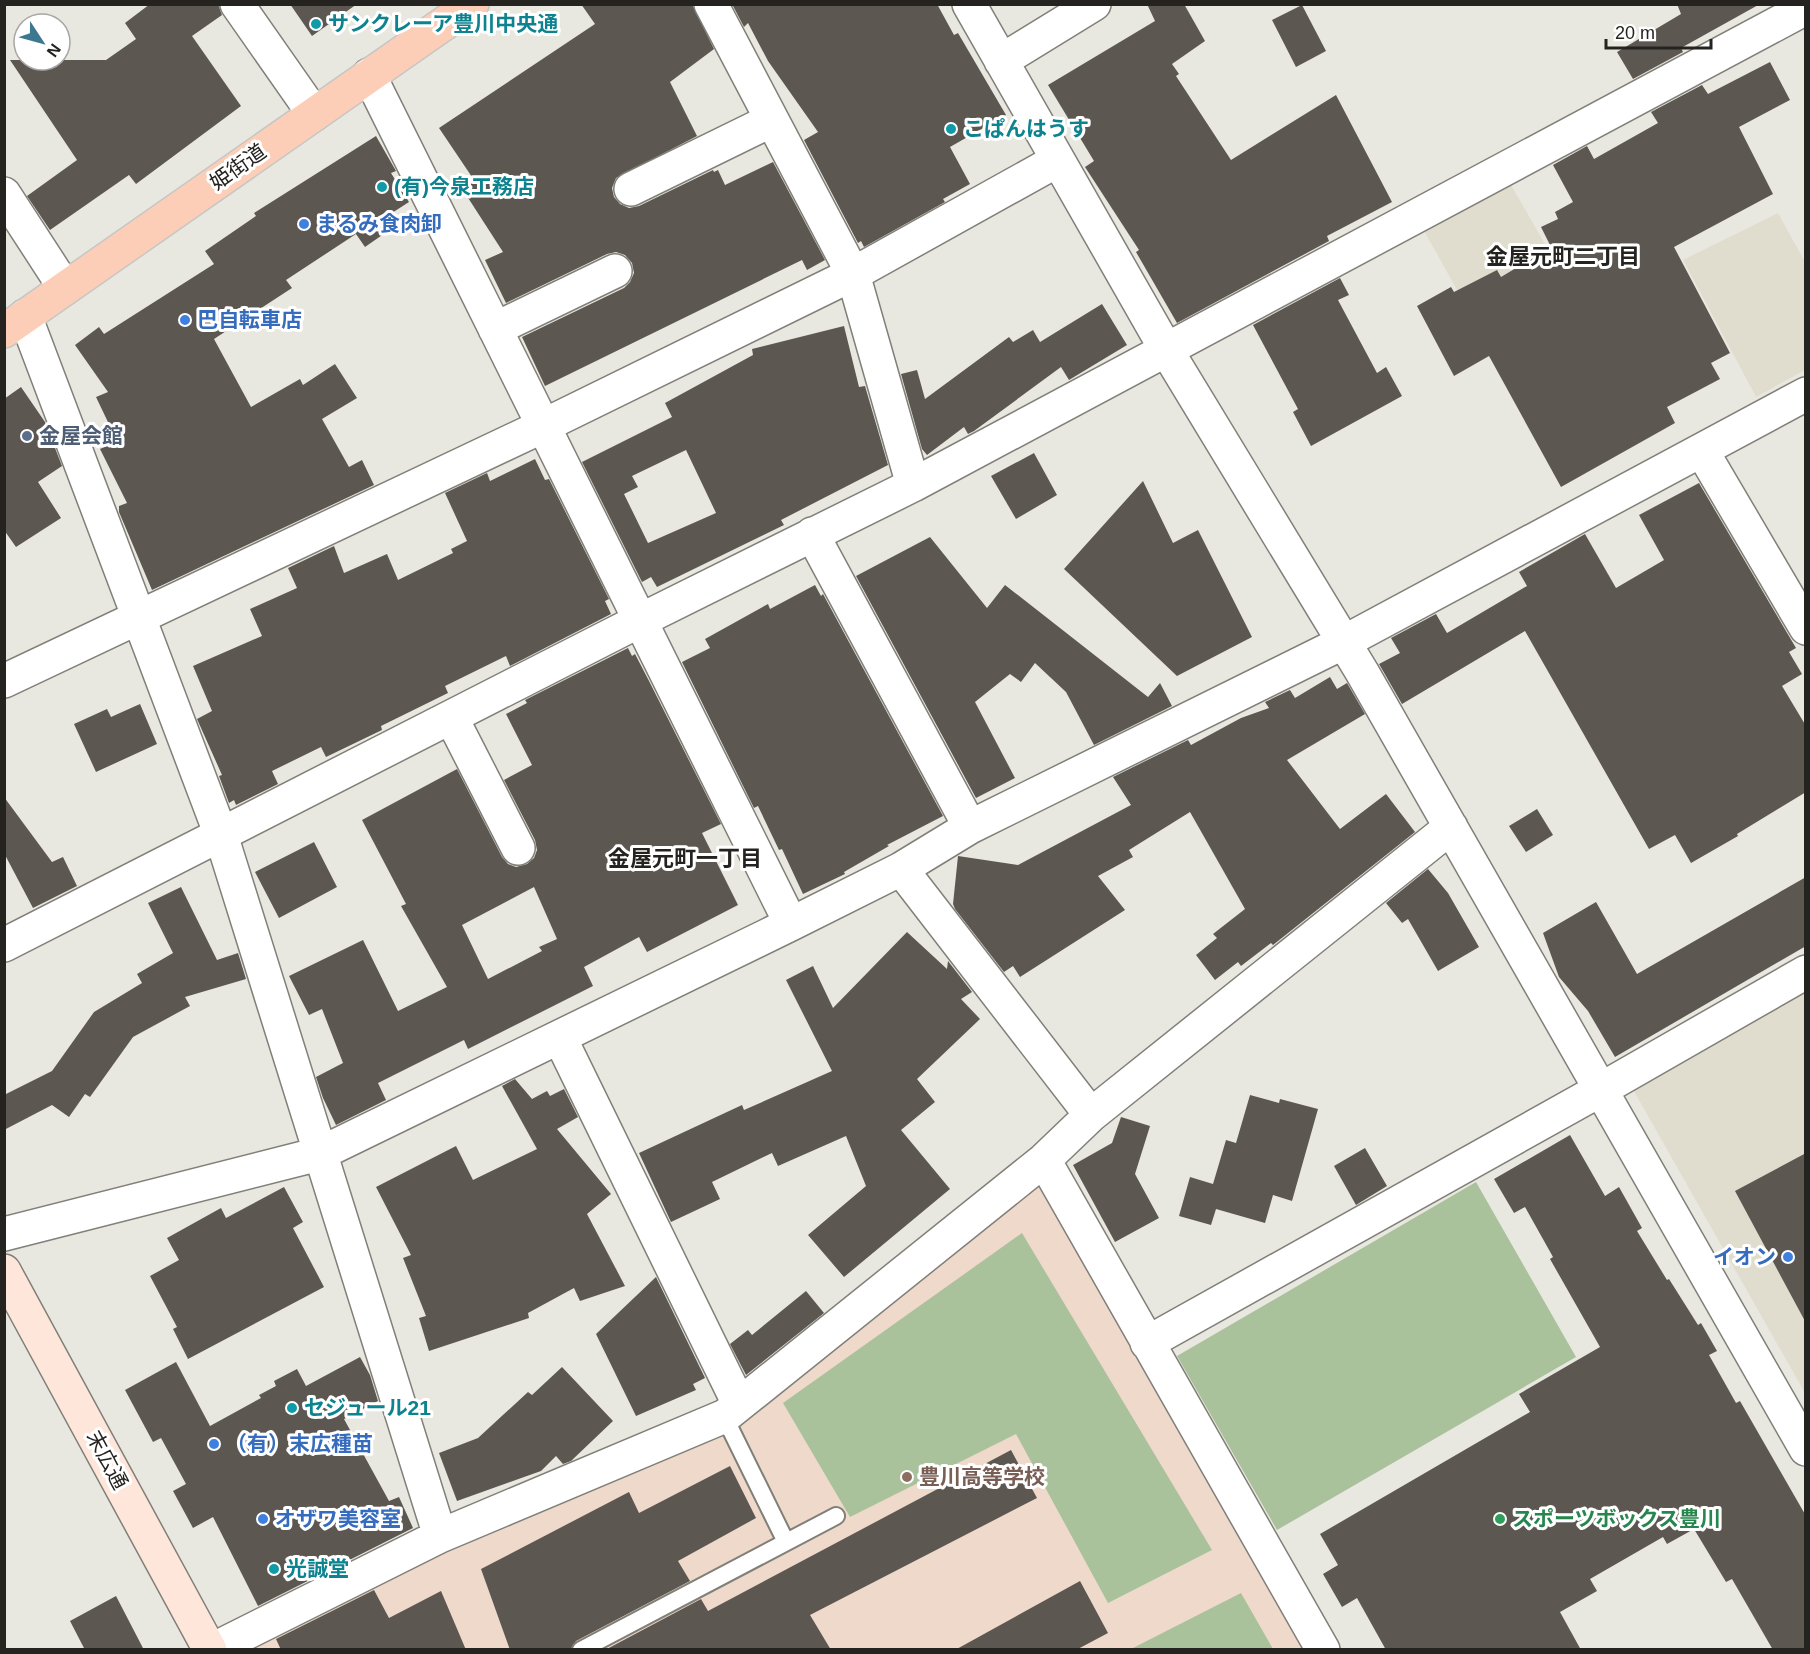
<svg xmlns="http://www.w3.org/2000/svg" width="1810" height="1654" font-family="Arial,'Noto Sans JP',sans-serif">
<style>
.built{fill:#e0ddce}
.education{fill:#eed9cb}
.green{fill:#aac29c}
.building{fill:#5d5752;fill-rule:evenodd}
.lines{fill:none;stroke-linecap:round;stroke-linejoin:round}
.lane-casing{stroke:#807f78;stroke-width:20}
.street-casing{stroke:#807f78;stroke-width:36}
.secondary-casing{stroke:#807f78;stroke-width:36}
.primary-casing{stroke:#c6c6c5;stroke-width:36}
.lane{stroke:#fff;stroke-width:16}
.street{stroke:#fff;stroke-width:33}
.secondary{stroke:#fee6db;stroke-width:33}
.primary{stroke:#fdceb7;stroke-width:33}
.culture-dot{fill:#0f9aa8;stroke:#fff;stroke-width:2}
.shop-dot{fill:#3f7fe0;stroke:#fff;stroke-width:2}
.service-dot{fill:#5c6f8a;stroke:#fff;stroke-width:2}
.education-dot{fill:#8d6e63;stroke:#fff;stroke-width:2}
.leisure-dot{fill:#2e9e5b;stroke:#fff;stroke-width:2}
.labels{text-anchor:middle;stroke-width:6;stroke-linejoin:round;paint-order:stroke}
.culture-label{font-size:21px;font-weight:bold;fill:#0d838f;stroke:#fff;text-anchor:start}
.street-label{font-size:21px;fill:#242320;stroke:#fff}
.shop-label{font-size:21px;font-weight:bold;fill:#366cbe;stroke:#fff;text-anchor:start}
.service-label{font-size:21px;font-weight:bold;fill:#4e5e75;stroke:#fff;text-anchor:start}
.education-label{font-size:21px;font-weight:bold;fill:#785e54;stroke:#fff;text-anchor:start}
.leisure-label{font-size:21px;font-weight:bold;fill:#27864d;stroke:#fff;text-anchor:start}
.neighbourhood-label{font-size:22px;font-weight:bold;fill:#242320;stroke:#fff}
</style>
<rect width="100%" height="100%" fill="#e9e8e0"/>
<path class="built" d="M 1510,183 L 1581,307 L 1494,356 L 1423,229 Z
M 1778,213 L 1805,262 L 1805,370 L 1756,397 L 1683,260 Z
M 1805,987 L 1805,1393 L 1631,1086 Z"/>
<path class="education" d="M 1027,1184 L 1042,1187 L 1307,1649 L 250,1650 L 467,1540 L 745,1414 Z"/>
<path class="green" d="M 1476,1182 L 1576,1357 L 1277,1530 L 1177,1356 Z
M 1022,1233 L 1212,1550 L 1108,1603 L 1016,1434 L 850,1517 L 783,1403 Z
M 1241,1593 L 1273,1649 L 1131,1649 Z"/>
<path class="building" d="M 150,4 L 218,4 L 222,15 L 192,36 L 241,106 L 136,184 L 129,175 L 50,230 L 27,196 L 77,160 L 10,60 L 106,60 L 136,39 L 125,23 Z
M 290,4 L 357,4 L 312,36 Z
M 581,4 L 692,4 L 714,49 L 670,82 L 697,136 L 616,178 L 612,188 L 614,197 L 620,204 L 629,208 L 639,206 L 713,170 L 714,172 L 718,170 L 725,185 L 773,162 L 825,260 L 807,270 L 802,260 L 545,386 L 522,337 L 624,288 L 630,282 L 634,273 L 632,263 L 625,255 L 616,252 L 607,254 L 506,303 L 485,260 L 503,252 L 463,190 L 471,185 L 468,180 L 472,177 L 439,128 L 595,24 Z
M 732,4 L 937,4 L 954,35 L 958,33 L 1006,115 L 950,147 L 970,184 L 943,199 L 945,202 L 864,247 L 861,241 L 858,243 L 804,140 L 818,132 L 768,61 L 748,23 L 744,27 Z
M 1147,4 L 1184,4 L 1205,41 L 1172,64 L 1179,74 L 1176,76 L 1231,160 L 1336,95 L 1392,202 L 1327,236 L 1329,241 L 1177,323 L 1136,252 L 1139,250 L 1085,167 L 1094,161 L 1048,85 L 1155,21 Z
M 1677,4 L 1760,4 L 1681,48 L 1683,52 L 1633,79 L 1617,52 L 1681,14 Z
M 1302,5 L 1326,51 L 1296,67 L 1272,20 Z
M 1770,62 L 1790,100 L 1739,127 L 1773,194 L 1674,247 L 1730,353 L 1711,363 L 1720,379 L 1667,407 L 1675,423 L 1561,487 L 1489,356 L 1454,376 L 1417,306 L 1451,287 L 1454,292 L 1497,270 L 1501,277 L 1551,247 L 1541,227 L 1558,219 L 1555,212 L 1573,202 L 1553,165 L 1587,146 L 1594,159 L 1658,123 L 1651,112 L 1702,85 L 1708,94 Z
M 376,136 L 396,171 L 391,173 L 409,202 L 381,220 L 388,231 L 365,247 L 356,234 L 286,280 L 292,288 L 214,339 L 251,407 L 300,379 L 303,385 L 335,364 L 357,398 L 322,419 L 349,467 L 362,460 L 374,485 L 152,590 L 119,512 L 119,506 L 127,503 L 100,449 L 117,441 L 96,397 L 108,392 L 75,345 L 99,327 L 104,334 L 214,264 L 205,251 L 256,216 L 254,213 Z
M 1340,278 L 1349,295 L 1338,300 L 1377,373 L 1386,367 L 1402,396 L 1311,446 L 1293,412 L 1298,409 L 1253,325 Z
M 1102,304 L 1127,345 L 1069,380 L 1061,367 L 974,431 L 968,434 L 964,427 L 927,455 L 922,449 L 901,374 L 917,370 L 925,399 L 1009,337 L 1013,342 L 1033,330 L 1040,342 Z
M 844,326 L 859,387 L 865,386 L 888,465 L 781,520 L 784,525 L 657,587 L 651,577 L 642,582 L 582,462 L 672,417 L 665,403 L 753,355 L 752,349 ZM 686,450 L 716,513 L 648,543 L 624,494 L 638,487 L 632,476 Z
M 21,387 L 45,422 L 62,466 L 38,482 L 61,518 L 16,547 L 4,530 L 4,399 Z
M 1034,453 L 1057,495 L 1016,519 L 991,476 Z
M 535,459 L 545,480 L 549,479 L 609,599 L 605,601 L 611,614 L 510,666 L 506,656 L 445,686 L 448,693 L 381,726 L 382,730 L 326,757 L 321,747 L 272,771 L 278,784 L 236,805 L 234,800 L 229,803 L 219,776 L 222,775 L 197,719 L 212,711 L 193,666 L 262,636 L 250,609 L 297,588 L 288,568 L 334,546 L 344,573 L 387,554 L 398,580 L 453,553 L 451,549 L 467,541 L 445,493 L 487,473 L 490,481 Z
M 1143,481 L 1173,543 L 1198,530 L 1252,637 L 1177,676 L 1064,569 Z
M 1699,483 L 1796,648 L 1789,652 L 1802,674 L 1782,686 L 1806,726 L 1806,792 L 1737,834 L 1738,836 L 1691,863 L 1675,835 L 1649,849 L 1525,631 L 1402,704 L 1379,664 L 1400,653 L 1391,638 L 1436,614 L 1447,633 L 1527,586 L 1519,572 L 1585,534 L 1616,588 L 1664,560 L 1639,515 Z
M 930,537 L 987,608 L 1005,585 L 1148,697 L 1160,683 L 1172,706 L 1094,745 L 1066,692 L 1035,663 L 1021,682 L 1010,674 L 975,702 L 1015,778 L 976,798 L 856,576 Z
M 815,585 L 821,596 L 823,594 L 943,816 L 887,845 L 889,846 L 844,872 L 845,874 L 803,894 L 782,849 L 779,850 L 758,806 L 754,808 L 682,662 L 710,648 L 705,639 L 768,604 L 770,609 Z
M 628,648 L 632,656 L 635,654 L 648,679 L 721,824 L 702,833 L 738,905 L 647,952 L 639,937 L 584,967 L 593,986 L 468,1049 L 464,1040 L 378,1083 L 386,1100 L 336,1125 L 323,1098 L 316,1077 L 343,1063 L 322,1009 L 309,1015 L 289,976 L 363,940 L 398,1011 L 447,987 L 401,906 L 406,904 L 362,820 L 457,769 L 502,857 L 508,864 L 516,867 L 527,864 L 534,858 L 537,850 L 535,840 L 504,780 L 532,765 L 506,714 L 527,703 L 525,700 ZM 534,887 L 557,939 L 539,947 L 542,951 L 488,979 L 462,925 Z
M 1330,677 L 1337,689 L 1347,683 L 1365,714 L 1287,760 L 1340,829 L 1386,794 L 1415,832 L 1273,945 L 1271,943 L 1241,966 L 1238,962 L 1215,980 L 1196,955 L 1217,938 L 1213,934 L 1245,909 L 1190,812 L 1129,850 L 1133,857 L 1098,876 L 1125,910 L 1020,977 L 1013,966 L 1004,972 L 955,909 L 953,904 L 958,856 L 1018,865 L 1131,805 L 1113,777 L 1188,740 L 1191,745 L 1241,718 L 1269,708 L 1265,702 L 1290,690 L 1295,698 Z
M 140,704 L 157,744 L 96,772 L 74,724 L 107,709 L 111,717 Z
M 4,797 L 52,862 L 63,857 L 77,886 L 33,908 L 4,853 Z
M 1537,809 L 1553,835 L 1526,852 L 1509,826 Z
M 314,842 L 337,887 L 279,918 L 255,872 Z
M 1428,869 L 1448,893 L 1479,947 L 1438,971 L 1408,919 L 1402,923 L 1386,903 Z
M 1806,877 L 1806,946 L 1615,1057 L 1588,1011 L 1559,977 L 1543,933 L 1596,902 L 1637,974 Z
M 181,887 L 217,960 L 238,953 L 246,979 L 185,997 L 190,1006 L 133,1037 L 90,1097 L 85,1094 L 69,1117 L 52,1105 L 4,1130 L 4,1095 L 52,1071 L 94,1012 L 142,983 L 137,974 L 173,953 L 148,903 Z
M 907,932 L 947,969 L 948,961 L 972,992 L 961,999 L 980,1019 L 917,1079 L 935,1102 L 901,1130 L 950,1189 L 844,1277 L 808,1235 L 866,1186 L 846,1136 L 778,1166 L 772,1153 L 712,1182 L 720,1199 L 671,1222 L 639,1153 L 742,1105 L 744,1110 L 832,1071 L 786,980 L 813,966 L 833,1008 Z
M 515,1079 L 532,1099 L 547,1091 L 550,1096 L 564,1089 L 578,1117 L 557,1129 L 611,1194 L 587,1214 L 625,1286 L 580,1301 L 574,1288 L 528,1313 L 529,1318 L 429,1351 L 419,1318 L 426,1316 L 403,1258 L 411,1255 L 376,1187 L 456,1146 L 473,1180 L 537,1149 L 502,1086 Z
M 1250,1095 L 1279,1103 L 1280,1099 L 1318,1109 L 1292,1201 L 1273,1195 L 1265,1223 L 1216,1209 L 1211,1225 L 1179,1216 L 1190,1177 L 1213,1184 L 1226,1140 L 1236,1143 Z
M 1121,1117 L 1150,1126 L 1135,1174 L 1159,1218 L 1115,1242 L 1073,1165 L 1112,1143 Z
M 1570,1135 L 1605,1196 L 1619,1187 L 1642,1228 L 1637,1231 L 1667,1280 L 1669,1279 L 1698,1325 L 1701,1323 L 1717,1351 L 1709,1355 L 1736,1403 L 1740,1401 L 1806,1516 L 1806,1650 L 1773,1650 L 1732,1579 L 1726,1582 L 1694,1529 L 1667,1544 L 1663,1537 L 1590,1579 L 1597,1591 L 1560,1612 L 1581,1650 L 1386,1650 L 1357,1598 L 1342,1607 L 1323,1574 L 1338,1565 L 1320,1534 L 1530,1412 L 1519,1394 L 1600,1347 L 1550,1259 L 1553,1257 L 1525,1207 L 1514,1213 L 1494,1179 Z
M 1365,1148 L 1387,1186 L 1356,1205 L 1334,1166 Z
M 1806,1153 L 1806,1323 L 1735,1191 Z
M 284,1187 L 303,1222 L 293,1228 L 324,1287 L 188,1359 L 173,1329 L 177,1327 L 150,1276 L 179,1260 L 167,1238 L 221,1208 L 226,1218 Z
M 656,1277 L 705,1378 L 693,1384 L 696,1390 L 636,1416 L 596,1334 Z
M 806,1291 L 824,1313 L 746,1375 L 730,1344 L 748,1330 L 752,1335 Z
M 360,1357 L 370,1375 L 378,1401 L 344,1419 L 389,1501 L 399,1497 L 413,1528 L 258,1606 L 213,1517 L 193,1528 L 173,1491 L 186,1484 L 161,1438 L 153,1442 L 125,1390 L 176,1362 L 210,1426 L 261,1398 L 259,1395 L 276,1386 L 274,1381 L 297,1369 L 306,1386 Z
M 562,1367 L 613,1421 L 571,1461 L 563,1464 L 556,1456 L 541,1471 L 457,1501 L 439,1453 L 478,1438 L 528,1392 L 532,1395 Z
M 1011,1450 L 1037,1498 L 810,1615 L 831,1650 L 605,1650 L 701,1599 L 708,1611 Z
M 730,1466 L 756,1518 L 678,1561 L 690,1581 L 576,1641 L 571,1650 L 510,1650 L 481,1569 L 629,1492 L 639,1513 Z
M 1080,1581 L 1108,1633 L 1076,1650 L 955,1650 Z
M 374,1590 L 389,1618 L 441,1591 L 466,1650 L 281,1650 L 276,1639 Z
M 116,1596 L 144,1650 L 85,1650 L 70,1621 Z"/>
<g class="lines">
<g class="lane-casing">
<path id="lane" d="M 724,1416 L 786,1542
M 581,1650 L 836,1516"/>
</g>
<g class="street-casing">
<path id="street" d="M 237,4 L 314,114
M 711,4 L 853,274 L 913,485
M 969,4 L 1167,351 L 1362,672 L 1806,1449
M 1001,61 L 1094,4
M 369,75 L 791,924
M 631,189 L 772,120
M 4,194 L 65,288
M 25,316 L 221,835 L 440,1536
M 495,329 L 615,271
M 1702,451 L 1806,628
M 812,534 L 970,827
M 4,681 L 543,426 L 853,274 L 1058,160
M 451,717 L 518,848
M 901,869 L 1091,1115
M 4,945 L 641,620 L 913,485 L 1806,8
M 560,1038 L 739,1404
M 1044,1160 L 1323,1650
M 4,1234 L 319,1154 L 791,924 L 901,869 L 970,827 L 1344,642 L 1806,394
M 1147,1343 L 1600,1090 L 1806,972
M 212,1650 L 440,1536 L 725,1416 L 1044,1160 L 1091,1115 L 1451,827"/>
</g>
<g class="secondary-casing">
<path id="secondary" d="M 4,1271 L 210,1650"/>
</g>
<g class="primary-casing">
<path id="primary" d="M 4,331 L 472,4"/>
</g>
<use href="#lane" class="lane"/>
<use href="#street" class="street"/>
<use href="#secondary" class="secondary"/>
<use href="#primary" class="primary"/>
</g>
<g class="culture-dot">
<circle cx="316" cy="24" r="6"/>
<circle cx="951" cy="129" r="6"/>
<circle cx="382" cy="187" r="6"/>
<circle cx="292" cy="1408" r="6"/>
<circle cx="274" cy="1569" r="6"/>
</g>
<g class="shop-dot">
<circle cx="304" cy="224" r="6"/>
<circle cx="185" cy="320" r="6"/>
<circle cx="1788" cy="1257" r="6"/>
<circle cx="214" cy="1444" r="6"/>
<circle cx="263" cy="1519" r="6"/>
</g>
<circle class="service-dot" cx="27" cy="436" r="6"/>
<circle class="education-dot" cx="907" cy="1477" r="6"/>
<circle class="leisure-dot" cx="1500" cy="1519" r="6"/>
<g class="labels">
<g class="culture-label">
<text x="328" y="31">サンクレーア豊川中央通</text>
<text x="963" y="136">こぱんはうす</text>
<text x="394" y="194">(有)今泉工務店</text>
<text x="304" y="1415">セジュール21</text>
<text x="286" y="1576">光誠堂</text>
</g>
<g class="street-label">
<text transform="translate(238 167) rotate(-35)" y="7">姫街道</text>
<text transform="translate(107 1460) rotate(62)" y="7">末広通</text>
</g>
<g class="shop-label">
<text x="316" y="231">まるみ食肉卸</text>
<text x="197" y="327">巴自転車店</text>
<text x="1776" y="1264" text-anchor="end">イオン</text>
<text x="226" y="1451">（有）末広種苗</text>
<text x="275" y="1526">オザワ美容室</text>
</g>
<g class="service-label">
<text x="39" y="443">金屋会館</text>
</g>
<g class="education-label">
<text x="919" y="1484">豊川高等学校</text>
</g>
<g class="leisure-label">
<text x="1512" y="1526">スポーツボックス豊川</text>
</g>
<g class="neighbourhood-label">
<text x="1563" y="264">金屋元町二丁目</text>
<text x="685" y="866">金屋元町一丁目</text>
</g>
</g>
<rect width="1810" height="1654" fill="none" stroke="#242320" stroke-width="12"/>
<g transform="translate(42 42) rotate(126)"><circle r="28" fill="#ffffff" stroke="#a7a7a6" stroke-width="1.5"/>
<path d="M0-4.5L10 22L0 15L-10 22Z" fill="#3e7790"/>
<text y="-9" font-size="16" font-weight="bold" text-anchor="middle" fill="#242320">N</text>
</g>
<path d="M1606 39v9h105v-9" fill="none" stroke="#242320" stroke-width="3"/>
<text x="1615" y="39" font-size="18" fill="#242320" stroke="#ffffff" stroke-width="4.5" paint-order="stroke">20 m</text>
</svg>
